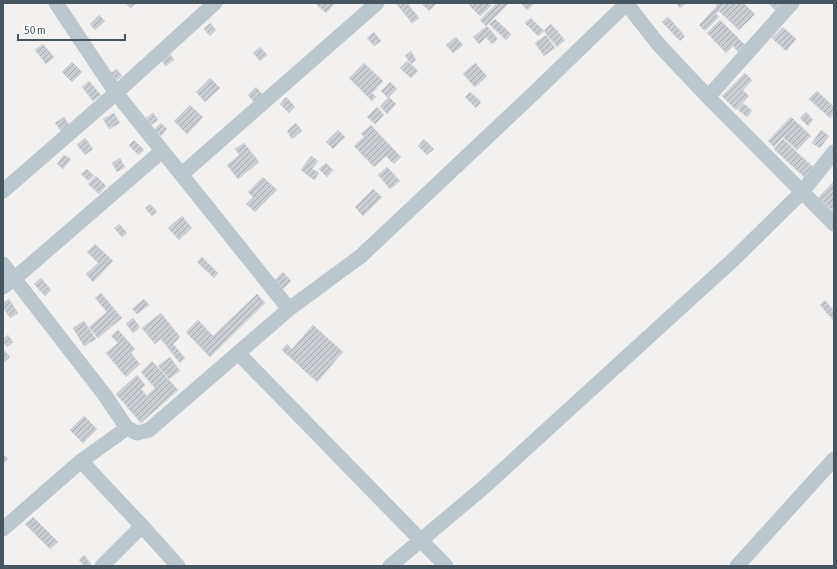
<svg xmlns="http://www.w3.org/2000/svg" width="837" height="569" font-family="'Asap Condensed',sans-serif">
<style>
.building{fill:url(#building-hatch);stroke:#d4d7dc}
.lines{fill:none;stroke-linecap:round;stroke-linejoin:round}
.minor{stroke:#bbc6cd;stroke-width:15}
</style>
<defs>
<pattern id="building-hatch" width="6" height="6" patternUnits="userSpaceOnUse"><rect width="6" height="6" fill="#caced3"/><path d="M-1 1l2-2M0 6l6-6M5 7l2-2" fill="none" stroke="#a6aaae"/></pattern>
</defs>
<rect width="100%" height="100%" fill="#f3f0f0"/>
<path class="building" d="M 126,3 L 137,3 L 130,8 Z
M 315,3 L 335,3 L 326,13 Z
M 396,3 L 407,3 L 419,18 L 412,23 Z
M 421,3 L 437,3 L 429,11 Z
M 471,3 L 488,3 L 491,6 L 480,16 L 469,5 Z
M 497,3 L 509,3 L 486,26 L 480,20 Z
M 521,3 L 531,3 L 533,5 L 527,10 Z
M 676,3 L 686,3 L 680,8 Z
M 715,3 L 726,3 L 716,14 L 719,17 L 705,31 L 699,25 L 717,6 Z
M 727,3 L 743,3 L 755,14 L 739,30 L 719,11 Z
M 768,3 L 781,3 L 782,4 L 775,10 Z
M 99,15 L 105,21 L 95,30 L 90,24 Z
M 668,17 L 685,36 L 680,41 L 662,22 Z
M 531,18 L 544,31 L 538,36 L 525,23 Z
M 495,19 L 511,34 L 506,40 L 489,24 Z
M 720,20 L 745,45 L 738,52 L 733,46 L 726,53 L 707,33 Z
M 210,23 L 216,30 L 210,36 L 204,29 Z
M 551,24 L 565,40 L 557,47 L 544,31 Z
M 487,26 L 498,39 L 492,44 L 486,37 L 479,44 L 473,37 Z
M 783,27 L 796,39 L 786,51 L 772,38 Z
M 374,32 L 381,41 L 374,46 L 367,38 Z
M 546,35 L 555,48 L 544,56 L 535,43 Z
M 456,37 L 463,45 L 453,53 L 446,45 Z
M 43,44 L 54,57 L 46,64 L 35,50 Z
M 260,47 L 267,55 L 260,61 L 253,53 Z
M 411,51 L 416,60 L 411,64 L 405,56 Z
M 170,54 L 174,60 L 166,66 L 162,61 Z
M 407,61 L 418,71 L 411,78 L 400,68 Z
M 72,62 L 82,72 L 72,82 L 62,72 Z
M 364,63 L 383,81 L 372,93 L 376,97 L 372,101 L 349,78 Z
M 475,63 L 487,76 L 475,87 L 463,74 Z
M 117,69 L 122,76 L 117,80 L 111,73 Z
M 745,73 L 752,80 L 743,90 L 749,96 L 736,110 L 722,96 Z
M 210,78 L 220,88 L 205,102 L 196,92 Z
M 89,81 L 101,95 L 93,101 L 82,87 Z
M 390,82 L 397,89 L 388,98 L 381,91 Z
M 256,87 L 262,94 L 254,102 L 248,95 Z
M 817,91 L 834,107 L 834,113 L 830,118 L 809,99 Z
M 470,92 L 481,102 L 476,108 L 465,97 Z
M 286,97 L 295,107 L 289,113 L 280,104 Z
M 389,97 L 396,104 L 387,114 L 380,106 Z
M 743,103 L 752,111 L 747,117 L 738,110 Z
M 190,105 L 203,117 L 187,134 L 174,121 Z
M 377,107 L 384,115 L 375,124 L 367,117 Z
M 806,112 L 813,120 L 808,126 L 800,118 Z
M 114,113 L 120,123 L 109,129 L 103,119 Z
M 153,113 L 158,120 L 151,125 L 146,118 Z
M 64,117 L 69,125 L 61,131 L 55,123 Z
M 791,117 L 811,136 L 797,150 L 783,137 L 774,147 L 768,141 Z
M 161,123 L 167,129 L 161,136 L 154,130 Z
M 296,123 L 302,131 L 292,139 L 287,131 Z
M 371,125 L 401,157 L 394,164 L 386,156 L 374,167 L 354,146 L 364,137 L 361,134 Z
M 338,130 L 345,137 L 333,149 L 326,142 Z
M 821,130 L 829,136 L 820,148 L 812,143 Z
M 85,138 L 93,149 L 85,155 L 77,145 Z
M 424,139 L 434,149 L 427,155 L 418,146 Z
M 783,139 L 813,167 L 804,177 L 774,149 Z
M 134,140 L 144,150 L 138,155 L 129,145 Z
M 244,143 L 259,162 L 238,179 L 227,165 L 239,155 L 235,149 Z
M 64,155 L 71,159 L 63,169 L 57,164 Z
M 311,156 L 318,161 L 312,169 L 319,173 L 314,180 L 301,170 Z
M 120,158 L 125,167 L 117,172 L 112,163 Z
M 326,163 L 333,170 L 327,177 L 319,169 Z
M 387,167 L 400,181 L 390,189 L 378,175 Z
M 87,169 L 94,176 L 88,181 L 81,174 Z
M 96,176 L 106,186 L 99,194 L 88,184 Z
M 263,177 L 277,190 L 255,212 L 246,204 L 253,197 L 248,192 Z
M 834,181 L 834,212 L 818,198 Z
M 373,189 L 382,197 L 363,216 L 355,207 Z
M 150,204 L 157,212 L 152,216 L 145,208 Z
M 182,216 L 192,228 L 179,240 L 168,228 Z
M 119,224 L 127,233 L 122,237 L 114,228 Z
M 95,244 L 113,261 L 93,282 L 86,274 L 98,263 L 87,252 Z
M 202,257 L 218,273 L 214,278 L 197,262 Z
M 283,272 L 291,281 L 283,289 L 275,280 Z
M 41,278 L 51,290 L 45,296 L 34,284 Z
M 101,293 L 122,318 L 98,338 L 89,327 L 107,312 L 95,298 Z
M 257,294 L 265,303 L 210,357 L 186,332 L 198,320 L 213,336 Z
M 9,299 L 18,313 L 10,318 L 3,307 L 3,303 Z
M 144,299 L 149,305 L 137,314 L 132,309 Z
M 825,300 L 834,311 L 834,320 L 833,320 L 820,305 Z
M 161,313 L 180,337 L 173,344 L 185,358 L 180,363 L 161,339 L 155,344 L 142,328 Z
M 133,318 L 140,327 L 133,333 L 126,324 Z
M 84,321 L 96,339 L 84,346 L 73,328 Z
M 313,325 L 343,352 L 317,382 L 282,350 L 287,344 L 292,349 Z
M 118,330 L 135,349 L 131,353 L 140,364 L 126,377 L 106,353 L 118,343 L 111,336 Z
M 8,335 L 13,342 L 7,347 L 3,342 L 3,339 Z
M 4,350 L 10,357 L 3,363 L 3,351 Z
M 170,357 L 180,371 L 169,379 L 158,366 Z
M 152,361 L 178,390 L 141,423 L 116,394 L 137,375 L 145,385 L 141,389 L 147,396 L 155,388 L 141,372 Z
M 84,416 L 97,429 L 83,443 L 70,430 Z
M 3,454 L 8,459 L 3,464 Z
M 33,517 L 58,542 L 50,549 L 25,524 Z
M 84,555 L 91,564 L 88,566 L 84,566 L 79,560 Z"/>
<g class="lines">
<path class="minor" d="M 56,3 L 116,93 L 289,309
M 626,3 L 659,45 L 708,97 L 834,224
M 708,97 L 792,3
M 182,174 L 377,3
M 3,191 L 116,93 L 215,3
M 3,264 L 104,394 L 127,428 L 137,433 L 149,430 L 289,309 L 361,256 L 534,93 L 627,3
M 3,287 L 14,279 L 162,151
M 238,353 L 446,566
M 81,461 L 142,526 L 178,566
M 3,529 L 81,461 L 127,428
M 102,566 L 142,526
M 390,566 L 483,488 L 734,259 L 802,192 L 834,152
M 737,566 L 834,459"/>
</g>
<rect width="837" height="569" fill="none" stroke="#47555e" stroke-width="8"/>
<path d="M18 34v6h107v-6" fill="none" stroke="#47555e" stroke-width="2"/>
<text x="24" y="34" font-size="12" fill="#47555e" stroke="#ffffff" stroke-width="3" paint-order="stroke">50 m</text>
</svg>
